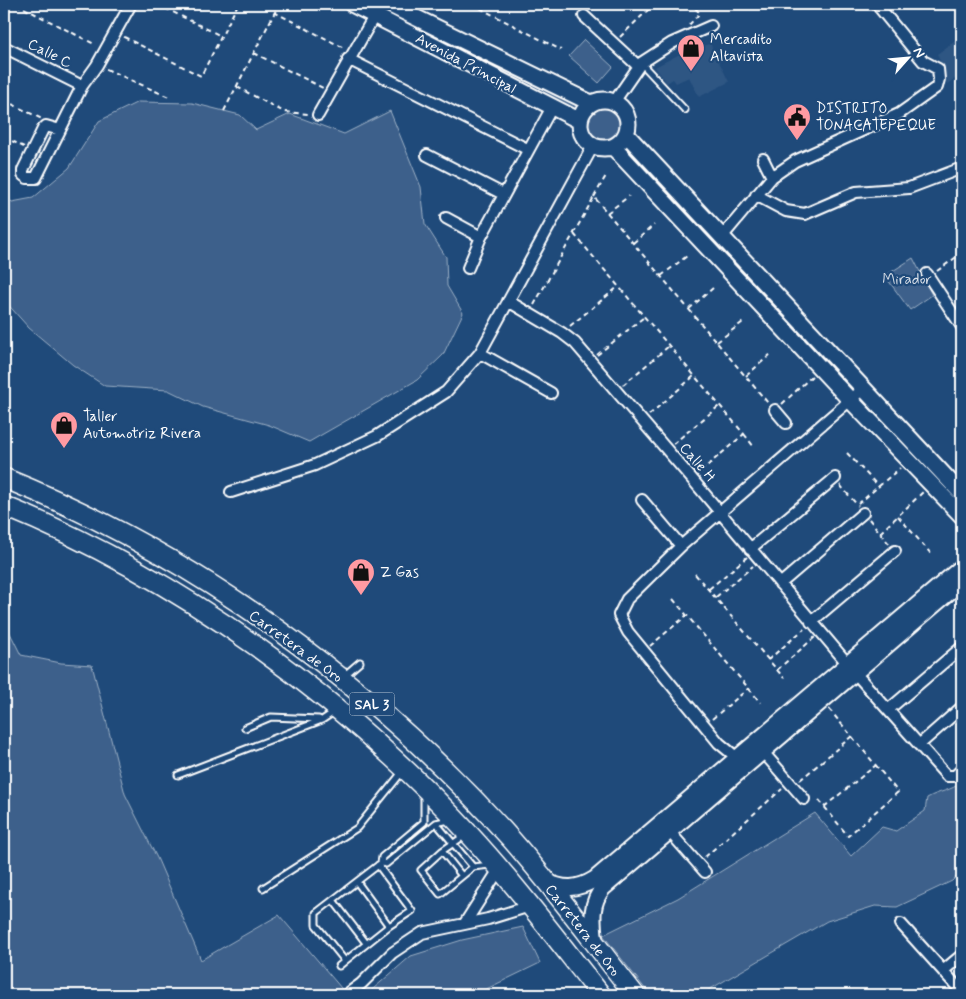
<svg xmlns="http://www.w3.org/2000/svg" width="966" height="999" font-family="Mynerve,sans-serif">
<style>
.built{fill:#2e5683}
.green{fill:#3c618b;stroke:#9eb0c5}
.lines{fill:none;stroke-linecap:round;stroke-linejoin:round}
.lane-casing{stroke:#fff;stroke-width:9}
.street-casing{stroke:#fff;stroke-width:14}
.secondary-casing{stroke:#fff;stroke-width:19}
.highway-casing{stroke:#fff;stroke-width:22}
.path{stroke:#fff;stroke-width:2;stroke-dasharray:5 4;stroke-linecap:butt}
.lane{stroke:#1f4a7a;stroke-width:5}
.street{stroke:#1f4a7a;stroke-width:10}
.secondary{stroke:#1f4a7a;stroke-width:15}
.highway{stroke:#1f4a7a;stroke-width:19}
.labels{text-anchor:middle;stroke-width:4.5;stroke-linejoin:round;paint-order:stroke}
.shield{fill:#1f4a7a;stroke:#bcc9d7;stroke-width:1}
.shield-label{font-size:14px;font-weight:bold;fill:#fff}
.poi-label{font-size:15px;fill:#fff;stroke:#1f4a7a;text-anchor:start}
.street-label{font-size:15px;fill:#fff;stroke:#1f4a7a}
.park-label{font-size:15px;fill:#d8dfe8;stroke:#1f4a7a}
</style>
<rect width="100%" height="100%" fill="#1f4a7a"/>
<filter id="ink" filterUnits="userSpaceOnUse"><feTurbulence type="fractalNoise" baseFrequency=".02" numOctaves="2"/><feDisplacementMap in="SourceGraphic" scale="10" xChannelSelector="R" yChannelSelector="G"/><feConvolveMatrix kernelMatrix="1 2 1 2 8 2 1 2 1" color-interpolation-filters="sRGB"/></filter>
<g filter="url(#ink)">
<path class="built" d="M 962,36 L 962,74 L 947,84 L 946,76 L 937,54 Z
M 710,43 L 729,82 L 699,97 L 689,77 L 676,83 L 673,79 L 667,83 L 655,67 L 680,54 L 682,58 Z"/>
<path class="green" d="M 391,13 L 581,108 L 578,115 L 391,17 Z
M 584,40 L 613,67 L 599,83 L 569,56 Z
M 138,102 L 192,103 L 240,115 L 256,130 L 290,114 L 344,134 L 390,111 L 421,187 L 425,224 L 446,257 L 447,286 L 463,313 L 443,355 L 417,380 L 309,442 L 269,425 L 203,407 L 168,390 L 105,386 L 73,365 L 29,328 L 4,300 L 4,196 L 12,202 L 33,198 L 69,168 L 99,121 Z
M585 125a18 18 0 1 1 36 0a18 18 0 1 1-36 0Z
M 627,145 L 850,384 L 849,386 L 846,387 L 624,148 Z
M 913,258 L 932,295 L 910,310 L 885,276 Z
M 874,411 L 962,500 L 962,511 L 871,413 Z
M 4,621 L 21,655 L 61,663 L 92,665 L 125,794 L 158,860 L 201,960 L 279,915 L 347,995 L 4,995 Z
M 962,782 L 962,871 L 952,881 L 897,907 L 875,906 L 827,921 L 700,995 L 650,995 L 603,935 L 678,898 L 815,813 L 851,856 L 882,827 L 896,831 L 925,811 L 927,798 C 939,791 951,791 962,782 Z
M 523,927 L 540,963 L 474,995 L 366,995 L 411,956 L 462,940 Z"/>
<g class="lines">
<g class="lane-casing">
<path id="lane" d="M 641,63 L 685,110
M 345,675 L 360,662
M 245,728 L 271,717 L 319,719
M 178,775 L 322,720 L 334,712
M 424,795 L 424,822 L 382,857 L 381,863 L 386,864 L 436,823 L 449,820
M 436,823 L 473,867 L 490,865
M 442,851 L 462,876 L 440,894 L 421,870 Z
M 442,851 L 464,836
M 378,865 L 412,911 L 389,926 L 345,961 L 316,925 L 316,913 L 381,863
M 462,876 L 473,867
M 357,882 L 389,926
M 263,888 L 357,828 L 403,771
M 333,900 L 366,943
M 339,966 L 345,961"/>
</g>
<g class="street-casing">
<path id="street" d="M 584,16 L 638,66
M 4,47 L 82,86
M 348,59 L 527,149
M 614,102 L 641,63 L 672,43 L 711,26
M 318,115 L 381,4
M 60,130 L 46,126 L 43,129 L 23,170 L 23,175 L 27,178 L 36,178 L 82,86 L 97,65 L 131,4
M 427,155 L 503,194
M 763,159 L 772,177
M 756,195 L 786,211 L 805,214 L 856,192 L 909,188 L 962,168
M 446,218 L 481,237
M 722,237 L 772,177 L 795,161 L 899,114 L 937,87 L 939,79 L 938,69 L 923,61 L 879,7
M 468,268 L 481,237 L 552,107
M 927,274 L 962,327
M 508,301 L 562,333 L 575,343 L 692,479 L 847,663
M 480,353 L 551,393
M 775,410 L 786,423
M 231,492 L 315,465 L 377,436 L 446,392 L 480,353 L 593,146
M 642,500 L 681,546
M 750,549 L 835,478
M 780,584 L 863,513
M 811,622 L 895,551
M 856,674 L 947,776 L 955,776 L 962,769
M 888,710 L 962,647
M 919,745 L 962,707
M 763,752 L 804,799
M 742,762 L 719,743 L 628,632 L 619,615 L 627,599 L 681,546 L 863,389
M 669,831 L 705,872
M 465,923 L 500,868
M 901,924 L 962,992
M 944,970 L 962,955
M 346,995 L 361,984 L 392,953 L 422,933 L 488,919 L 530,906"/>
</g>
<g class="secondary-casing">
<path id="secondary" d="M 352,4 L 580,121
M 388,4 L 591,103
M580 124a24 24 0 1 1 48 0a24 24 0 1 1-48 0Z
M 626,134 L 962,494
M 614,148 L 851,401 L 962,516
M 545,881 C 564,890 577,890 595,879 L 962,567
M 595,944 C 593,923 589,905 603,888 L 962,581"/>
</g>
<g class="highway-casing">
<path id="highway" d="M 4,478 C 196,555 373,685 511,839 C 555,889 594,943 635,995
M 4,506 C 177,576 343,697 469,834 C 516,885 558,941 601,995"/>
</g>
<path class="path" d="M 16,4 L 96,45
M 105,4 L 116,9
M 157,4 L 221,36
M 472,4 L 561,50
M 591,9 L 596,4
M 274,12 L 346,49
M 689,25 L 700,13 L 691,4
M 124,37 L 201,76 L 238,4
M 620,37 L 654,4
M 254,53 L 323,88
M 106,69 L 171,98
M 237,87 L 284,112 L 308,114
M 4,100 L 42,119
M 224,111 L 279,4
M 4,137 L 24,147
M 594,197 L 607,174
M 961,197 L 962,200
M 607,213 L 629,196
M 574,234 L 744,434 L 700,472
M 633,243 L 654,225
M 937,271 L 962,253
M 661,276 L 687,256
M 534,305 L 594,197 L 768,403
M 689,309 L 713,288
M 570,326 L 618,287
M 717,342 L 743,322
M 597,355 L 644,317
M 746,376 L 771,354
M 623,385 L 669,346
M 782,404 L 812,376
M 649,415 L 694,376
M 744,434 L 754,447
M 673,444 L 719,406
M 847,453 L 879,487
M 840,485 L 858,506
M 858,504 L 900,468
M 898,516 L 932,555
M 869,519 L 890,545
M 880,533 L 923,492
M 695,574 L 784,678
M 709,589 L 747,557
M 716,597 L 753,566
M 673,599 L 761,703
M 650,646 L 687,615
M 768,660 L 804,629
M 777,670 L 815,637
M 712,719 L 749,688
M 800,780 L 852,736
M 819,800 L 848,836 L 898,792 L 829,709
M 824,807 L 876,765
M 705,857 L 782,789"/>
<use href="#lane" class="lane"/>
<use href="#street" class="street"/>
<use href="#secondary" class="secondary"/>
<use href="#highway" class="highway"/>
</g>
</g>
<defs>
<g id="shop-pin" transform="scale(1.4375)"><path d="M0 17L-7.5 6A9.5 9.5 0 1 1 7.5 6Z" fill="#ff9aa2" stroke="#1f4a7a"/><path d="M-5-2.5h2.3a2.7 3.5 0 0 1 5.4 0H5L5.5 6h-11ZM-1.5-2.5h3a1.5 2.3 0 0 0-3 0Z" fill="#111"/></g>
<g id="civic-pin" transform="scale(1.4375)"><path d="M0 17L-7.5 6A9.5 9.5 0 1 1 7.5 6Z" fill="#ff9aa2" stroke="#1f4a7a"/><path d="M-.6-6.5H3V-4.5H.6V-3L4-1V1h2V6H-6V1h2V-1L-.6-3ZM-1.2 2.5V6h2.4V2.5Z" fill="#111"/></g>
</defs>
<g fill-rule="evenodd">
<use href="#shop-pin" x="691" y="48"/>
<use href="#civic-pin" x="797" y="117"/>
<use href="#shop-pin" x="64" y="425"/>
<use href="#shop-pin" x="361" y="572"/>
</g>
<g class="labels">
<rect class="shield" x="349.5" y="692.5" width="45" height="23" rx="4"/>
<g class="shield-label">
<text x="372" y="709">SAL 3</text>
</g>
<g class="poi-label">
<text x="710" y="44">Mercadito<tspan x="710" dy="17">Altavista</tspan></text>
<text x="816" y="113">DISTRITO<tspan x="816" dy="17">TONACATEPEQUE</tspan></text>
<text x="83" y="421">Taller<tspan x="83" dy="17">Automotriz Rivera</tspan></text>
<text x="380" y="577">Z Gas</text>
</g>
<g class="street-label">
<text transform="translate(50 53) rotate(27)" y="5">Calle C</text>
<text transform="translate(466 63) rotate(28)" y="5">Avenida Principal</text>
<text transform="translate(698 462) rotate(49)" y="5">Calle H</text>
<text transform="translate(296 646) rotate(36)" y="5">Carretera de Oro</text>
<text transform="translate(583 930) rotate(52)" y="5">Carretera de Oro</text>
</g>
<g class="park-label">
<text x="907" y="284">Mirador</text>
</g>
</g>
<rect width="966" height="999" fill="none" stroke="#1f4a7a" stroke-width="20"/>
<rect x="10" y="10" width="946" height="979" fill="none" stroke="#fff" stroke-width="2" filter="url(#ink)"/>
<g transform="translate(908 58) rotate(63)" stroke="#1f4a7a" stroke-width="4" paint-order="stroke">
<path d="M0-4L9 19L0 12L-9 19Z" fill="#ffffff"/>
<text y="-8" font-size="14" font-weight="bold" text-anchor="middle" fill="#ffffff">N</text>
</g>
</svg>
